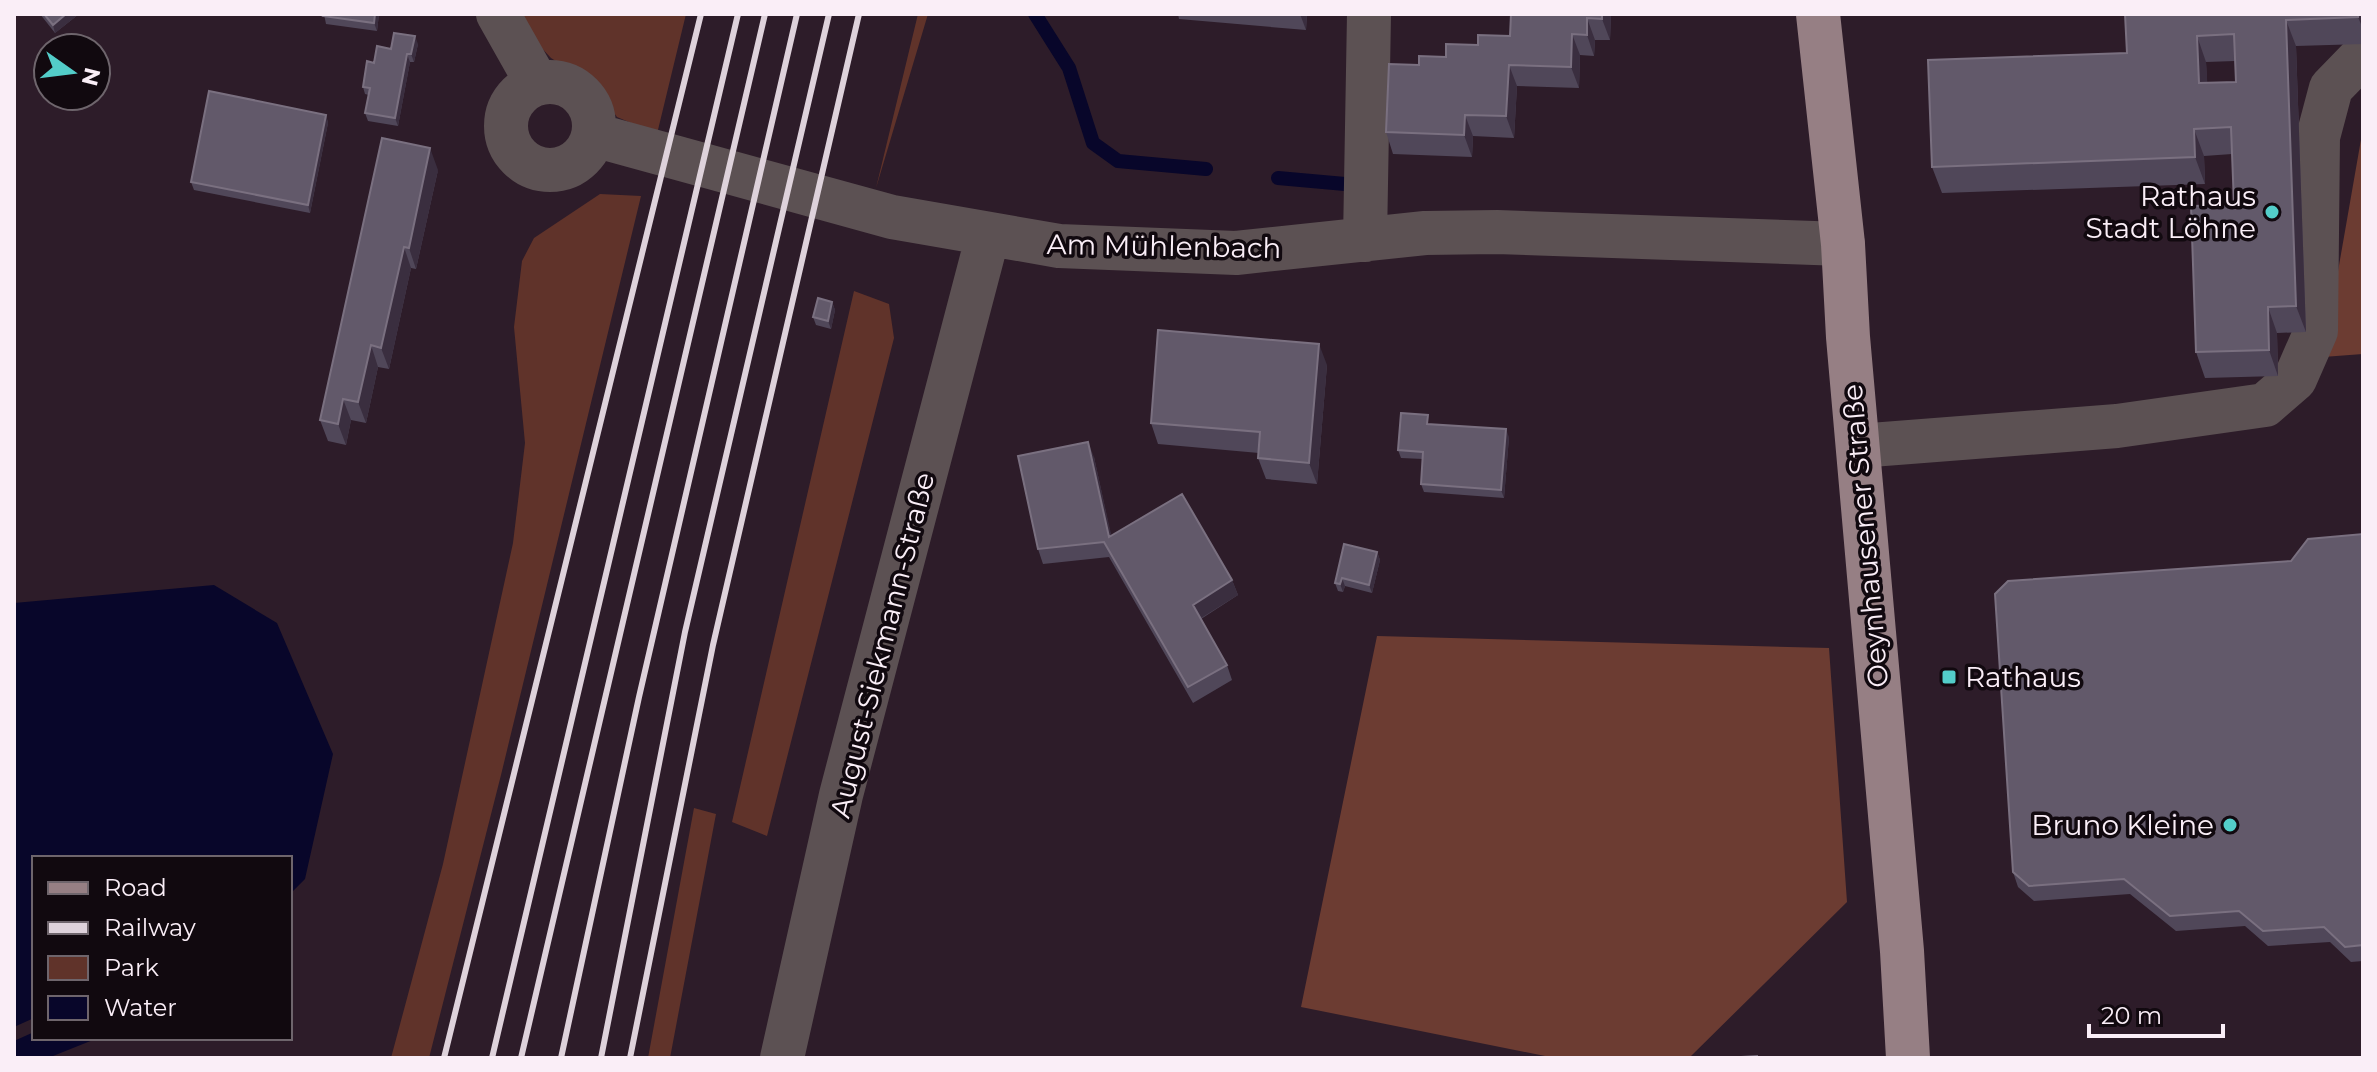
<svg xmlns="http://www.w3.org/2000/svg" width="2377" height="1072" font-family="Montserrat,sans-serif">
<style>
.green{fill:#60332a}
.forest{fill:#6c3c32}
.water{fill:#08062a}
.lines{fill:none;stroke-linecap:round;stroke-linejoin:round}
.stream{stroke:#08062a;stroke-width:14}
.minor{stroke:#5c5153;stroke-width:44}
.major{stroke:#967f84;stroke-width:44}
.rail{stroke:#ded2db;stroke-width:6}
.wall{fill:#504759;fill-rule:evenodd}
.shaded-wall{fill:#3a2e3f}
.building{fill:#62596a;stroke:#7a7080;stroke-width:2;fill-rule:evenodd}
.poi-dot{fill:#53cdc9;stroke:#11090f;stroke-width:3}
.labels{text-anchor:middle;stroke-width:7;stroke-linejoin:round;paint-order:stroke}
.poi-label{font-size:28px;fill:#faeef7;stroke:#11090f;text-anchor:end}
.street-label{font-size:28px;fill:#faeef7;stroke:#11090f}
</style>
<rect width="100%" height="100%" fill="#2d1c29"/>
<path class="green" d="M 514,14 L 686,14 L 657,134 L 617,117 L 595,86 L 551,58 L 523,28 Z
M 918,14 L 928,14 L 876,188 Z
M 600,194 L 641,196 L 501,775 L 429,1058 L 391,1058 L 443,864 L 513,543 L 525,443 L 514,327 L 522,261 L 534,238 Z
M 854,291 L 889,304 L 894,338 L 767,836 L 732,822 Z
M 694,808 L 716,814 L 670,1058 L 648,1058 Z"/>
<path class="forest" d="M 2363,128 L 2363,354 L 2323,357 Z
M 1377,636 L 1829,648 L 1847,902 L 1689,1058 L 1555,1058 L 1301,1007 Z"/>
<path class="water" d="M 214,585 L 277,623 L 333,754 L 305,879 L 290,894 L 290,858 L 34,858 L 34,1018 L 14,1027 L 14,603 Z
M 34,1032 L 34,1038 L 98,1038 L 48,1058 L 14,1058 L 14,1041 Z"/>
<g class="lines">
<path class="stream" d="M 1035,14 L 1069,68 L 1093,143 L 1118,161 L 1206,169
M 1278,178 L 1345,184"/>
<path class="minor" d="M 498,14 L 537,83
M506 126a44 44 0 1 1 88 0a44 44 0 1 1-88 0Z
M 594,135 L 892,217 L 1059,246 L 1236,253 L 1425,233 L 1497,232 L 1843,244
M 1365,240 L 1369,14
M 1858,446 L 2117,426 L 2265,405 L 2295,379 L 2316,331 L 2318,137 L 2331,88 L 2363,55
M 782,1058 L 841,795 L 988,235"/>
<path class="major" d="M 1818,14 L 1843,244 L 1848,337 L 1902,951 L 1908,1058"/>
<path class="rail" d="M 444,1058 L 701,14
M 492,1058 L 738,14
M 521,1058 L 765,14
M 561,1058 L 639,697 L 797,14
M 601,1058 L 685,632 L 829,14
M 630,1058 L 713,645 L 859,14"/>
</g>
<path class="wall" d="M 40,14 L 79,14 L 55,33 Z
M 324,14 L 379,14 L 377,31 L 326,24 Z
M 1178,14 L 1307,14 L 1306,30 L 1179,19 Z
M 1511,14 L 1611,14 L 1610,40 L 1595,40 L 1594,56 L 1580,55 L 1579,88 L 1517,86 L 1514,138 L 1473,136 L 1472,157 L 1393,154 L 1386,132 L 1419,65 L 1510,36 Z
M 2125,14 L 2363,14 L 2363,44 L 2296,46 L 2306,332 L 2277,333 L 2278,376 L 2205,378 L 2196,352 L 2234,205 L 2232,154 L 2204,156 L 2205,184 L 1942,193 L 1932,167 L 2127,53 ZM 2235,61 L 2236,82 L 2207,83 L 2206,62 Z
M 418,44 L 414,62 L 410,62 L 398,126 L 368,121 L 365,113 L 369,95 L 365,94 L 363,87 L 374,63 L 391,49 Z
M 326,115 L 328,123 L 310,213 L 194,190 L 191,182 Z
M 438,170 L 416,269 L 411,268 L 389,369 L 378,367 L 366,423 L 351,420 L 346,445 L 328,441 L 320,420 Z
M 832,302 L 835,310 L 831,329 L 816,325 L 813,317 Z
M 1327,365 L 1317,484 L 1266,479 L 1258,458 L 1259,453 L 1158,444 L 1151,423 Z
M 1431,424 L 1509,437 L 1504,498 L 1424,492 L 1421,484 L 1423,459 L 1401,458 L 1398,450 Z
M 1094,457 L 1111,536 L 1232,580 L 1238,595 L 1201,619 L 1227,665 L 1232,680 L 1193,703 L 1109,557 L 1043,564 L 1038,549 Z
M 2363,534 L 2363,961 L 2351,962 L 2330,942 L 2268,946 L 2245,926 L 2176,931 L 2130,894 L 2034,901 L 2018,887 L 2013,872 L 2291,561 Z
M 1377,552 L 1380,560 L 1372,593 L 1345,586 L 1343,592 L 1338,591 L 1335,583 Z"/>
<path class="shaded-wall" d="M 66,14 L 79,14 L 55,33 L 53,25 Z
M 375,14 L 379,14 L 377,31 L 374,23 Z
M 1300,14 L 1307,14 L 1306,30 Z
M 1602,14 L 1611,14 L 1610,40 L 1602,19 Z
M 2358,14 L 2363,14 L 2363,29 L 2358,17 Z
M 1587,18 L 1595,40 L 1594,56 L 1587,35 Z
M 2286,20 L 2296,46 L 2306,332 L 2296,306 Z
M 1572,34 L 1580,55 L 1579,88 L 1571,67 Z
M 415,36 L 418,44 L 414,62 L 411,54 Z
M 2197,36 L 2206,62 L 2209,109 L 2199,83 Z
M 407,54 L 410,62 L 398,126 L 395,118 Z
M 1509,65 L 1517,86 L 1514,138 L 1506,116 Z
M 326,115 L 328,123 L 310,213 L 308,205 Z
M 1465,115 L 1473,136 L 1472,157 L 1464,135 Z
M 2194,129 L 2204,156 L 2205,184 L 2195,157 Z
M 430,148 L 438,170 L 416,269 L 409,248 Z
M 404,247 L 411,268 L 389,369 L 381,348 Z
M 832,302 L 835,310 L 831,329 L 828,321 Z
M 2268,307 L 2277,333 L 2278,376 L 2269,350 Z
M 1319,344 L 1327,365 L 1317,484 L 1309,463 Z
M 371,345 L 378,367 L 366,423 L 358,402 Z
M 343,399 L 351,420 L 346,445 L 338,424 Z
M 1506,429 L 1509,437 L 1504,498 L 1501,490 Z
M 1088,442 L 1094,457 L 1115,552 L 1109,537 Z
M 1377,552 L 1380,560 L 1372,593 L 1369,585 Z
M 1342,578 L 1345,586 L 1343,592 L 1340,584 Z
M 1232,580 L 1238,595 L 1198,620 L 1193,605 Z"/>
<path class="building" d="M 44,14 L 66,14 L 53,25 Z
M 324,14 L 375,14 L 374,23 L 323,16 Z
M 1511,14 L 1602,14 L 1602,19 L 1587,18 L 1587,35 L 1572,34 L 1571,67 L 1509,65 L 1506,116 L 1465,115 L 1464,135 L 1386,132 L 1389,64 L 1419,65 L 1419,56 L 1446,57 L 1446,44 L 1478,45 L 1478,35 L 1510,36 Z
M 2125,14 L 2358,14 L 2358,17 L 2286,20 L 2296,306 L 2268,307 L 2269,350 L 2196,352 L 2191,206 L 2234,205 L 2231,127 L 2194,129 L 2195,157 L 1932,167 L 1928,60 L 2127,53 ZM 2234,34 L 2236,82 L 2199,83 L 2197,36 Z
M 394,33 L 415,36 L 411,54 L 407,54 L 395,118 L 365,113 L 370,88 L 363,87 L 367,61 L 374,63 L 377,46 L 391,49 Z
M 209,91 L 326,115 L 308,205 L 191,182 Z
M 382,138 L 430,148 L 409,248 L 404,247 L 381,348 L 371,345 L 358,402 L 343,399 L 338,424 L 320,420 Z
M 818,298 L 832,302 L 828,321 L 813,317 Z
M 1158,330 L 1319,344 L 1309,463 L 1258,458 L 1260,432 L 1151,423 Z
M 1401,413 L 1428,415 L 1427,424 L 1506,429 L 1501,490 L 1421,484 L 1423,452 L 1398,450 Z
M 1088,442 L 1109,537 L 1182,494 L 1232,580 L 1193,605 L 1227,665 L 1188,687 L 1104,542 L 1038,549 L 1018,456 Z
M 2363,534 L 2363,945 L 2345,947 L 2324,927 L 2263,931 L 2239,911 L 2170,916 L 2124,879 L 2029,886 L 2013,872 L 1995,594 L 2008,581 L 2291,561 L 2308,539 Z
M 1344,544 L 1377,552 L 1369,585 L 1342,578 L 1340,584 L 1335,583 Z
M 1757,1056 L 1757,1058 L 1724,1058 Z"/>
<g class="poi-dot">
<circle cx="2272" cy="212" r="8"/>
<rect x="1941" y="669" width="16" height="16" rx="4"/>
<circle cx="2230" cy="825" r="8"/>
</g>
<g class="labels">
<g class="poi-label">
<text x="2256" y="206">Rathaus<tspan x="2256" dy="32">Stadt Löhne</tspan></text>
<text x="1965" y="687" text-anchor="start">Rathaus</text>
<text x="2214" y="835">Bruno Kleine</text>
</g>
<g class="street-label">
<text transform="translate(1164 246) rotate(1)" y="10">Am Mühlenbach</text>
<text transform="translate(1865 536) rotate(-95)" y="10">Oeynhausener Straße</text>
<text transform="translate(882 645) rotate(-76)" y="10">August-Siekmann-Straße</text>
</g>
</g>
<rect width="2377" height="1072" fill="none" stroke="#faeef7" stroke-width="32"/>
<rect x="32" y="856" width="260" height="184" fill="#11090f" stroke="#6e656c" stroke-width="2"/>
<rect x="48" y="882" width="40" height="12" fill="#967f84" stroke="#6e656c" stroke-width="2"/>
<text x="104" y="896" font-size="24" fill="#faeef7">Road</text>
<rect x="48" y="922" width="40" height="12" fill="#ded2db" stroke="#6e656c" stroke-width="2"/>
<text x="104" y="936" font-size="24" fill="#faeef7">Railway</text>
<rect x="48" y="956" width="40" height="24" fill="#60332a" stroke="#6e656c" stroke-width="2"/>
<text x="104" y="976" font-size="24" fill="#faeef7">Park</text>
<rect x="48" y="996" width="40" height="24" fill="#08062a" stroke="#6e656c" stroke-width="2"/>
<text x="104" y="1016" font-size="24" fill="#faeef7">Water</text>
<g transform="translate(72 72) rotate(104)"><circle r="38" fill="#11090f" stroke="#6e656c" stroke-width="2"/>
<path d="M0-6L14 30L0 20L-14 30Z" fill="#53cdc9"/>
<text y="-12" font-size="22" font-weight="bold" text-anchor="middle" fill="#faeef7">N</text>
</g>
<path d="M2089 1024v12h134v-12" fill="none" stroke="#faeef7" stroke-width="4"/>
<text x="2101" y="1024" font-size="24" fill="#faeef7" stroke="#11090f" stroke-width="6" paint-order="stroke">20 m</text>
</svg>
